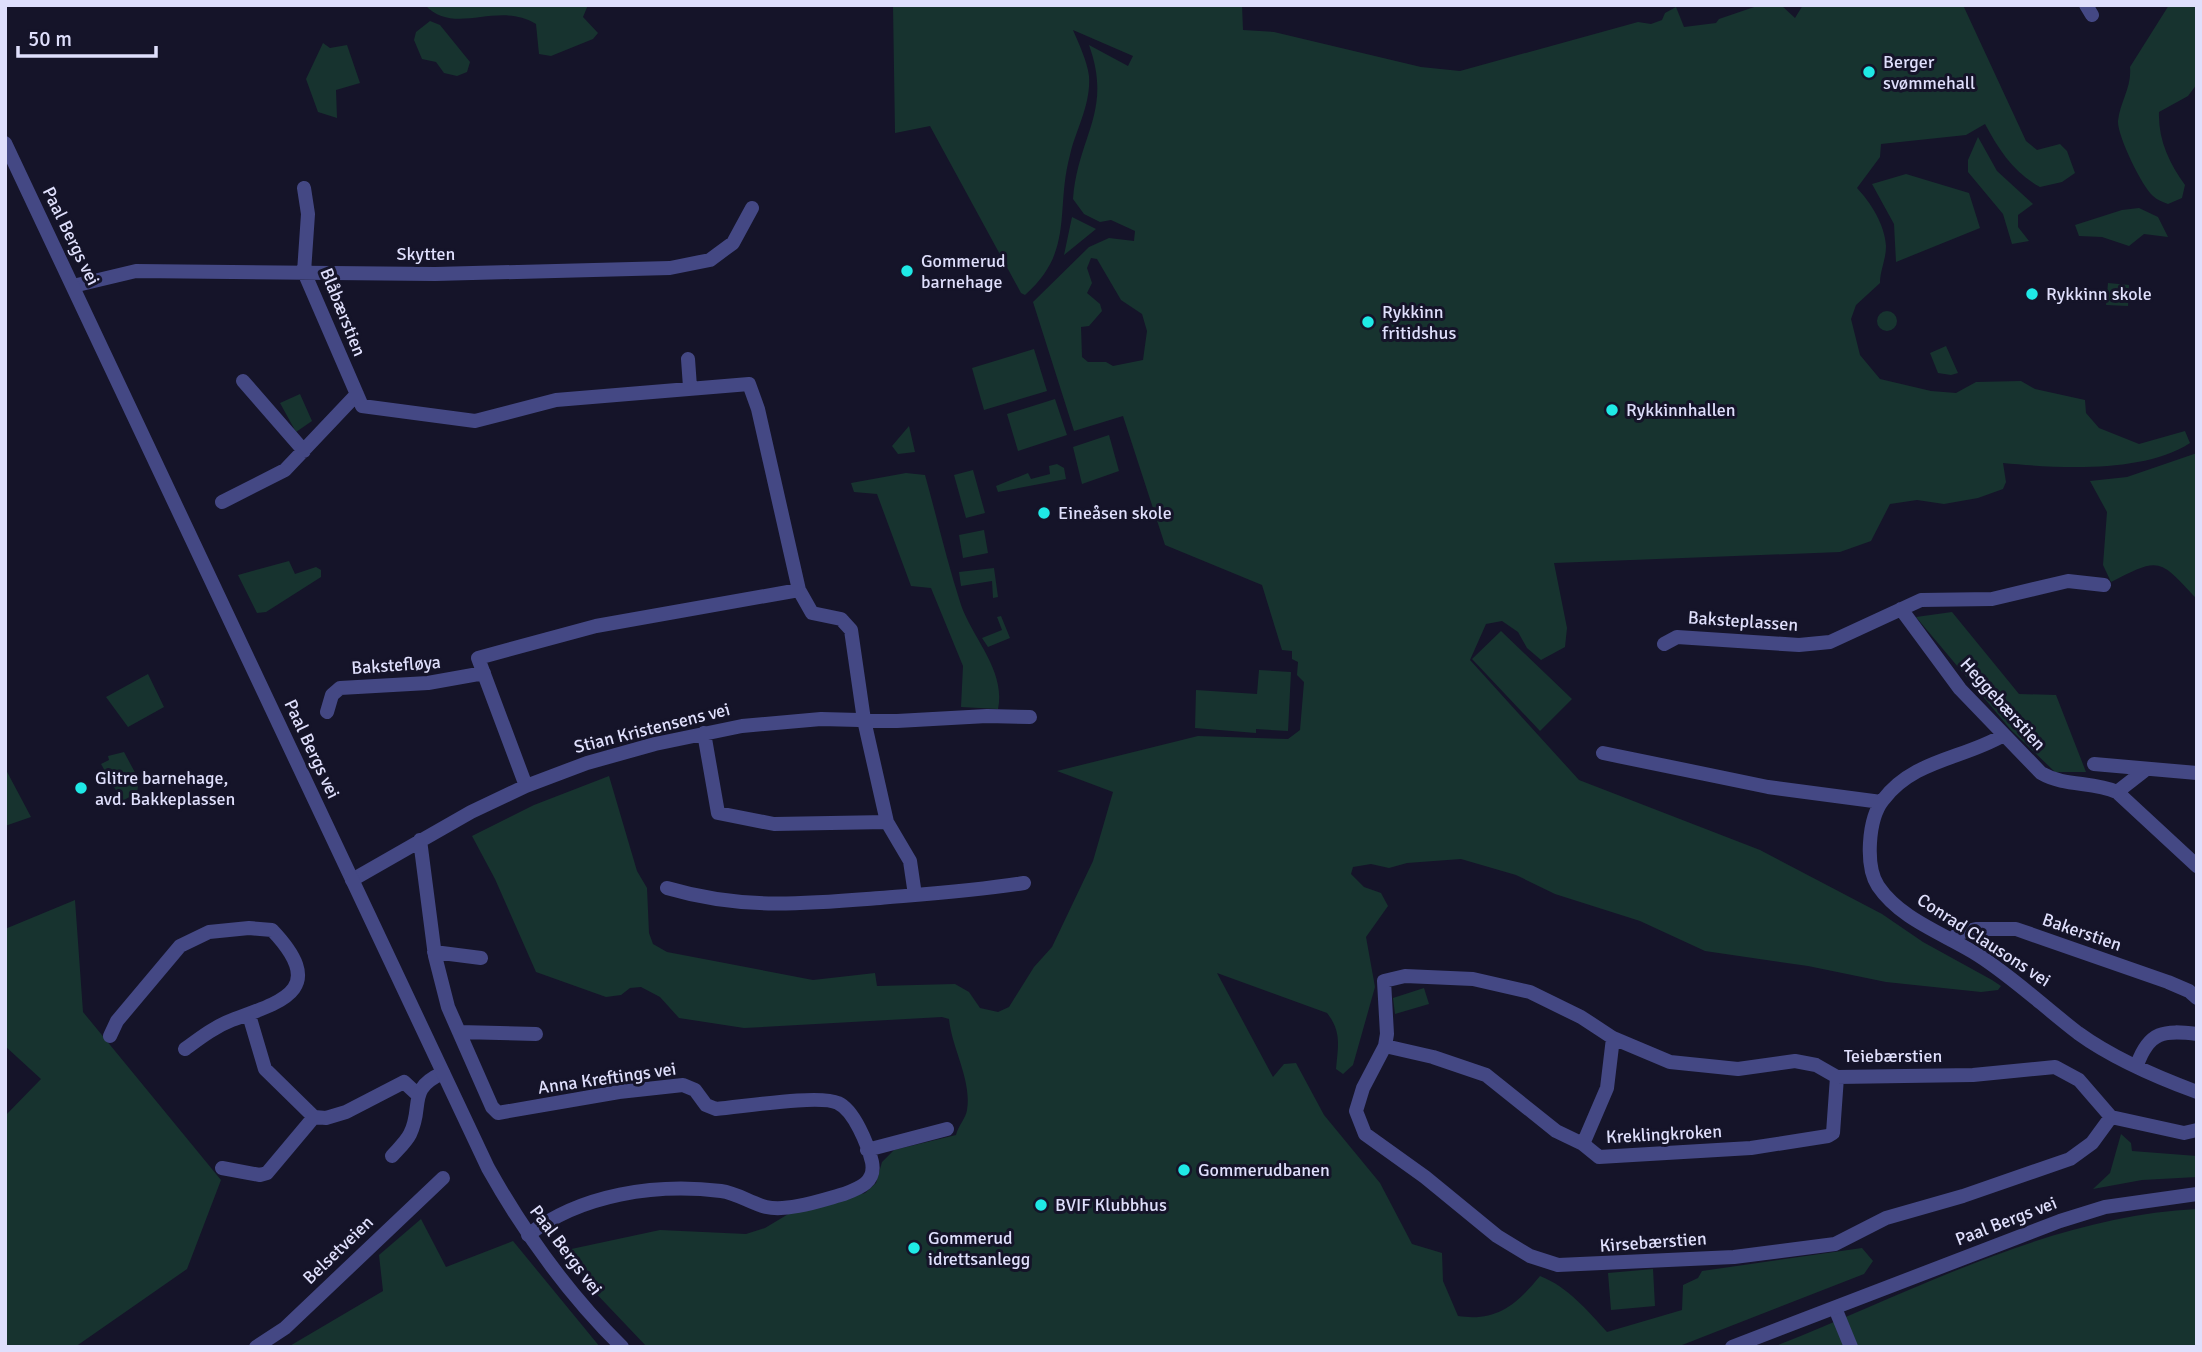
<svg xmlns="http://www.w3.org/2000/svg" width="2202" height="1352" font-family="Signika,sans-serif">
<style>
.green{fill:#17332f;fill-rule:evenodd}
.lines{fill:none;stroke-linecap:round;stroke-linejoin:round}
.minor{stroke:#444884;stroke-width:14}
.tertiary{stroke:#444884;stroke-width:14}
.poi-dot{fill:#1fe9e6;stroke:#151429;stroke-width:2.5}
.labels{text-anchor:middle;stroke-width:6;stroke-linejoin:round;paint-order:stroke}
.poi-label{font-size:18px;fill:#dfdffc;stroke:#151429;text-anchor:start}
.street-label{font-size:18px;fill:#dfdffc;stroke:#151429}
</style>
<rect width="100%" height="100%" fill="#151429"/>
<path class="green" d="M 425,5 L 588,5 L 583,17 L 598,33 L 593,39 L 551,56 L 539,54 L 536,24 C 497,0 455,37 425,5 Z
M 893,5 L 1242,5 L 1243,30 L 1274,32 L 1421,67 L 1460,71 L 1638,22 L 1651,24 L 1662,20 L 1665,13 L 1676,7 L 1684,27 L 1716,23 L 1719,19 L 1760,5 L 1781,5 L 1795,18 L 1803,5 L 1963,5 L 2026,141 L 2037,150 L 2060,144 L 2067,151 L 2075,173 L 2062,182 L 2040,187 C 2014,173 1999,150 1985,124 L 1966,135 L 1881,144 L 1880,157 L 1857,188 C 1871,203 1885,225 1886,246 C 1886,260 1880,270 1880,283 L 1856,305 L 1851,319 L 1860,355 L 1880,379 L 1931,391 L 1956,393 L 1976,382 L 2021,381 L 2035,389 L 2085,400 L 2086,413 L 2099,428 L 2139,444 L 2185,431 L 2190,443 C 2142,474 2057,468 2003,463 L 2006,482 L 2003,489 L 1978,498 L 1944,504 L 1917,500 L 1890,504 L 1871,541 L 1840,552 L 1554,563 L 1567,628 L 1565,647 L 1541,660 L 1527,648 L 1518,632 L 1502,621 L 1486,624 L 1470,660 L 1579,780 L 1760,850 L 1882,914 L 1923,942 L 1992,980 L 2001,986 L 1998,990 L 1981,992 L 1886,982 L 1808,966 L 1705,951 L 1640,921 L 1555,894 L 1516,875 L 1461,859 L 1407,863 L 1389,868 L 1371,864 L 1353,867 L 1351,874 L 1364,887 L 1381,893 L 1388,906 L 1366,937 L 1375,987 L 1353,1065 L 1343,1074 L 1336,1069 C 1338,1046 1342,1032 1327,1013 L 1217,973 L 1273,1077 L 1284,1064 L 1296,1063 L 1324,1115 L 1380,1183 L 1412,1244 L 1442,1253 L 1443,1281 L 1458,1316 C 1497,1322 1517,1304 1540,1276 C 1568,1287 1587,1310 1607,1332 L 1682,1310 L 1683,1285 L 1698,1278 L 1702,1271 L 1862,1248 L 1873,1261 L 1864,1274 L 1677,1347 L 647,1347 L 589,1286 L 562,1251 L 660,1230 L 746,1234 L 765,1228 L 795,1210 L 865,1193 L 876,1183 L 882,1162 L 894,1150 L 956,1135 C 958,1126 966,1118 967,1110 C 972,1080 952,1049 949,1019 L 942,1017 L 744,1028 L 679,1018 L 660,997 L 641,987 L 630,988 L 621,995 L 606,997 L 536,972 L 495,879 L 472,836 L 534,805 L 609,776 L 637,871 L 647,888 L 649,933 L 653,944 L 667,952 L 813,980 L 875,973 L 877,986 L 955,984 L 969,992 L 980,1008 L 998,1012 L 1009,1007 L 1034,967 L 1052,947 L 1093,861 L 1113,792 L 1057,771 L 1198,736 L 1288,739 L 1300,730 L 1304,682 L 1297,675 L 1298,662 L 1292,659 L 1292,651 L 1282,650 L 1262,585 L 1165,545 L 1123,416 L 1074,431 L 1033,302 L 1089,247 L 1109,238 L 1134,241 L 1135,231 L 1111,220 L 1100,222 L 1084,214 L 1073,199 C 1078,135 1113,112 1089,45 L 1128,66 L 1133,56 L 1073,30 C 1079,44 1087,61 1089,76 C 1091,105 1076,129 1070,155 C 1055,210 1075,251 1025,295 L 1021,293 L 930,126 L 895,133 ZM 1091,258 L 1097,259 L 1121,300 L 1142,314 L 1147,331 L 1143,360 L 1113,366 L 1106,362 L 1088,362 L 1082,357 L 1081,327 L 1089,326 L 1102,311 L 1100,304 L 1087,293 L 1092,283 L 1087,268 Z
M 2169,5 L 2197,5 L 2197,84 L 2188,96 L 2159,112 C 2158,139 2169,163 2185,185 L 2182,198 L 2168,204 C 2163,202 2157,200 2153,196 C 2142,187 2117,135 2118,121 C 2120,102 2132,87 2130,67 Z
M 430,21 L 440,25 L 470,62 L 467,72 L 457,76 L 444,73 L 436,62 L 422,59 L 414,40 L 416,32 Z
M 323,43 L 330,48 L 347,45 L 360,83 L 336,90 L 337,118 L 318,112 L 306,79 Z
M 1978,137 L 1997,171 L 2033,204 L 2018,215 L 2018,227 L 2029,241 L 2012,244 L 2003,214 L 1968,172 L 1968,160 Z
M 1906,174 L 1969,193 L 1980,228 L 1896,262 L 1894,224 L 1872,184 Z
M 2139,208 L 2158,217 L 2168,237 L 2144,234 L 2129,246 L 2102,237 L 2079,236 L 2075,225 L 2122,210 Z
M 1072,217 L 1096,229 L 1064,255 Z
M 2108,283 L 2129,285 L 2128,306 L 2106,305 Z
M1877 321a10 10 0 1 1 20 0a10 10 0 1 1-20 0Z
M 1946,346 L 1958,373 L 1951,375 L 1938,373 L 1930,353 Z
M 1034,349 L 1047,391 L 984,410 L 972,368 Z
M 300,394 L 312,421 L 296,432 L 280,403 Z
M 1055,399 L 1067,435 L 1018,451 L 1007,414 Z
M 909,426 L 915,452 L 898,454 L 892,446 Z
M 1109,435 L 1119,471 L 1082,484 L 1073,447 Z
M 2197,453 L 2197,599 C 2159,559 2161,556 2111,582 L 2103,565 L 2107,512 L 2090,481 L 2127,477 Z
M 1057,464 L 1064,468 L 1066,479 L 998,492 L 996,486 L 1028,473 L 1031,479 L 1050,474 L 1049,466 Z
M 973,470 L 985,513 L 966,518 L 954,475 Z
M 906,473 L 925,475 C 937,518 947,562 961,605 C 973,639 1006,671 998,709 L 961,707 L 963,666 L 931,588 L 911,586 L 877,494 L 854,492 L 851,483 Z
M 984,530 L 988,553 L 963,558 L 959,535 Z
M 289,561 L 295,574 L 316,567 L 321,570 L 321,577 L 266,612 L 257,613 L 238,575 Z
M 994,568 L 998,597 L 993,598 L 992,581 L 961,586 L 959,572 Z
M 1952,612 L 2019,694 L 2056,695 L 2086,772 L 2055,772 L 2011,730 L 1916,617 Z
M 1001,616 L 1010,638 L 988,647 L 982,638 L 1002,630 L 997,617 Z
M 1501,631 L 1572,699 L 1540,731 L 1472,659 Z
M 1259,670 L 1291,672 L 1288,731 L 1256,729 L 1256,733 L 1195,728 L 1196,690 L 1257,694 Z
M 148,674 L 164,707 L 128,727 L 106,697 Z
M 124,752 L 139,780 L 137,793 L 122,801 L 101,764 L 109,760 L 108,756 Z
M 5,768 L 31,817 L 5,826 Z
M 75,900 L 83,1012 L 221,1180 L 187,1269 L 75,1347 L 5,1347 L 5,1116 L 41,1079 L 5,1046 L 5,929 Z
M 1424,988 L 1429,1004 L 1395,1014 L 1393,998 Z
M 2121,1134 L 2131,1143 L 2132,1151 L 2197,1156 L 2197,1177 L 2142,1180 L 2093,1189 L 2110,1173 Z
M 2197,1209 L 2197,1347 L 1773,1347 C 1909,1294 2049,1216 2197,1209 Z
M 421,1219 L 446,1267 L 513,1241 L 600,1347 L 288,1347 L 383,1291 L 379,1255 Z
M 1653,1269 L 1655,1306 L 1611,1310 L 1608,1273 Z"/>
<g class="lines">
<path class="minor" d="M 2086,5 L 2092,15
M 304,188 L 308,214 L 304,272 L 362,406 L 475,421 L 556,400 L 749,384 L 758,409 L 799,590
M 73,286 L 136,271 L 435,274 L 670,268 L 710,260 L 733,243 L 752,208
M 688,359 L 690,387
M 243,381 L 304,451
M 222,502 L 285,470 L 357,394
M 1901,609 L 1960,689 L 2041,773 C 2065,787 2092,781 2117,792 L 2197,866
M 1664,644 L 1677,637 L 1799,645 L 1830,642 L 1921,600 L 1992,599 L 2068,581 L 2104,585
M 327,712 L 332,695 L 340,688 L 428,683 L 484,673
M 704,733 L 718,813 L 774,824 L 887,822
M 2002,736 C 1962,759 1913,760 1883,800 C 1868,819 1865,866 1878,886 C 1901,920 1945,934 1978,955 C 2014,978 2044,1007 2078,1033 C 2111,1057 2159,1078 2197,1092
M 1603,753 L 1768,787 L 1881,802
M 2094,764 L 2197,773
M 526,786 L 478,658 L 596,626 L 799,590 L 812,613 L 841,619 L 851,630 L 864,720 L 887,822 L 910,861 L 915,895
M 2117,792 L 2144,771
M 420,840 L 435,956 L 448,1007 L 492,1107 L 498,1113 L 619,1092 L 683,1085 L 695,1090 L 706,1105 L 716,1109 C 742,1107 819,1094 838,1103 C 854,1110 868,1145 872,1162 C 876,1182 860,1188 844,1194 C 822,1200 788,1212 766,1207 C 750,1203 737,1193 721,1191 C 656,1183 581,1194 528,1235
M 352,880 L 471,812 L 526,786 L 587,763 L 655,744 L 742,726 L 821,719 L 897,721 L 987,716 L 1030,717
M 667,888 C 742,910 803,904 880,898 C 928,894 975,891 1024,883
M 1951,940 L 1959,933 L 1976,929 L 2016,929 L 2168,982 L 2189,991 L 2197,998
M 434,952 L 481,958
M 1405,976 L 1473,979 L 1530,992 L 1581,1017 L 1613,1038 L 1670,1062 L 1738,1069 L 1795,1061 L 1816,1065 L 1837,1077 L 1973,1075 L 2055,1067 L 2079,1080 L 2111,1117 L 2092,1143 L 2070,1159 L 1963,1196 L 1886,1218 L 1835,1244 L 1734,1257 L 1558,1265 L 1530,1256 L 1497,1236 L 1425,1177 L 1365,1134 L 1356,1111 L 1363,1088 L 1385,1046 L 1387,1034 L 1384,981 Z
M 249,1015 L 265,1069 L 314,1117 L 326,1118 L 346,1112 L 404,1082 L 417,1094
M 459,1032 L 536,1034
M 110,1036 L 117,1021 L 180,946 L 209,932 L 249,928 L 272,930 C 328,989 284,1001 232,1020 C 214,1027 200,1038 185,1049
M 1385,1046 L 1433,1057 L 1486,1075 L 1556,1131 L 1583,1144 L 1599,1157 L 1751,1148 L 1828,1136 L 1833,1133 L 1837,1077
M 2137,1065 C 2149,1031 2164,1030 2197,1034
M 2111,1117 L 2184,1133 L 2197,1130
M 1583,1144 L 1607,1088 L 1613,1038
M 867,1150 L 947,1129
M 392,1156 C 398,1149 406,1142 410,1134 C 424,1106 406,1089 443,1073
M 222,1168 L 260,1175 L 267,1173 L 314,1117
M 1835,1308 L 1851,1347
M 256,1347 L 285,1328 L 443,1178"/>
<path class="tertiary" d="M 5,143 L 488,1168 C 525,1234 568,1294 622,1347
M 1732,1347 L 2060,1221 L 2105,1207 L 2197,1194"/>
</g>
<g class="poi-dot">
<circle cx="1869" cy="72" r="7"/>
<circle cx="907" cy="271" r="7"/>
<circle cx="2032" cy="294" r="7"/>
<circle cx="1368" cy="322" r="7"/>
<circle cx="1612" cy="410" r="7"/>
<circle cx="1044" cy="513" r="7"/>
<circle cx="81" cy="788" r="7"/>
<circle cx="1184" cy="1170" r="7"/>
<circle cx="1041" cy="1205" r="7"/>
<circle cx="914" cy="1248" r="7"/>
</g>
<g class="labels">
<g class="poi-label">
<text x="1883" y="68">Berger<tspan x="1883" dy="21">svømmehall</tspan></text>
<text x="921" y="267">Gommerud<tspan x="921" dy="21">barnehage</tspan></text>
<text x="2046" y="300">Rykkinn skole</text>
<text x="1382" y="318">Rykkinn<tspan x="1382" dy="21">fritidshus</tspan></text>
<text x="1626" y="416">Rykkinnhallen</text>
<text x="1058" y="519">Eineåsen skole</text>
<text x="95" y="784">Glitre barnehage,<tspan x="95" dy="21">avd. Bakkeplassen</tspan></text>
<text x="1198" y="1176">Gommerudbanen</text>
<text x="1055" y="1211">BVIF Klubbhus</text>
<text x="928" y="1244">Gommerud<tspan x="928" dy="21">idrettsanlegg</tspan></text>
</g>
<g class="street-label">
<text transform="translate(71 236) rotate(64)" y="6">Paal Bergs vei</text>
<text x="426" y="260">Skytten</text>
<text transform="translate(343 312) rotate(68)" y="6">Blåbærstien</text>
<text transform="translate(1743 621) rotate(4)" y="6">Baksteplassen</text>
<text transform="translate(396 665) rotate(-4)" y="6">Bakstefløya</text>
<text transform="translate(2003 704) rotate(48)" y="6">Heggebærstien</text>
<text transform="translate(652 728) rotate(-14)" y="6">Stian Kristensens vei</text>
<text transform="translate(312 749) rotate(65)" y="6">Paal Bergs vei</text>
<text transform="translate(2082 932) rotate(19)" y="6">Bakerstien</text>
<text transform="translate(1984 940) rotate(33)" y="6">Conrad Clausons vei</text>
<text x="1893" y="1062">Teiebærstien</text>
<text transform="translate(607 1078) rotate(-8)" y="6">Anna Kreftings vei</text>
<text transform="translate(1664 1134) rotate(-3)" y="6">Kreklingkroken</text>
<text transform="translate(2006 1221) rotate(-21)" y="6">Paal Bergs vei</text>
<text transform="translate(1653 1242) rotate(-4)" y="6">Kirsebærstien</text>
<text transform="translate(338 1250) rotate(-44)" y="6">Belsetveien</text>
<text transform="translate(566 1250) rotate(53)" y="6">Paal Bergs vei</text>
</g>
</g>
<rect width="2202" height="1352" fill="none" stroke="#dfdffc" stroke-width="14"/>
<path d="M18 46v10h138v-10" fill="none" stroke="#dfdffc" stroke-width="3.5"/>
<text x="28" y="46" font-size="21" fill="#dfdffc" stroke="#151429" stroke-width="5" paint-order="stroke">50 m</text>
</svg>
